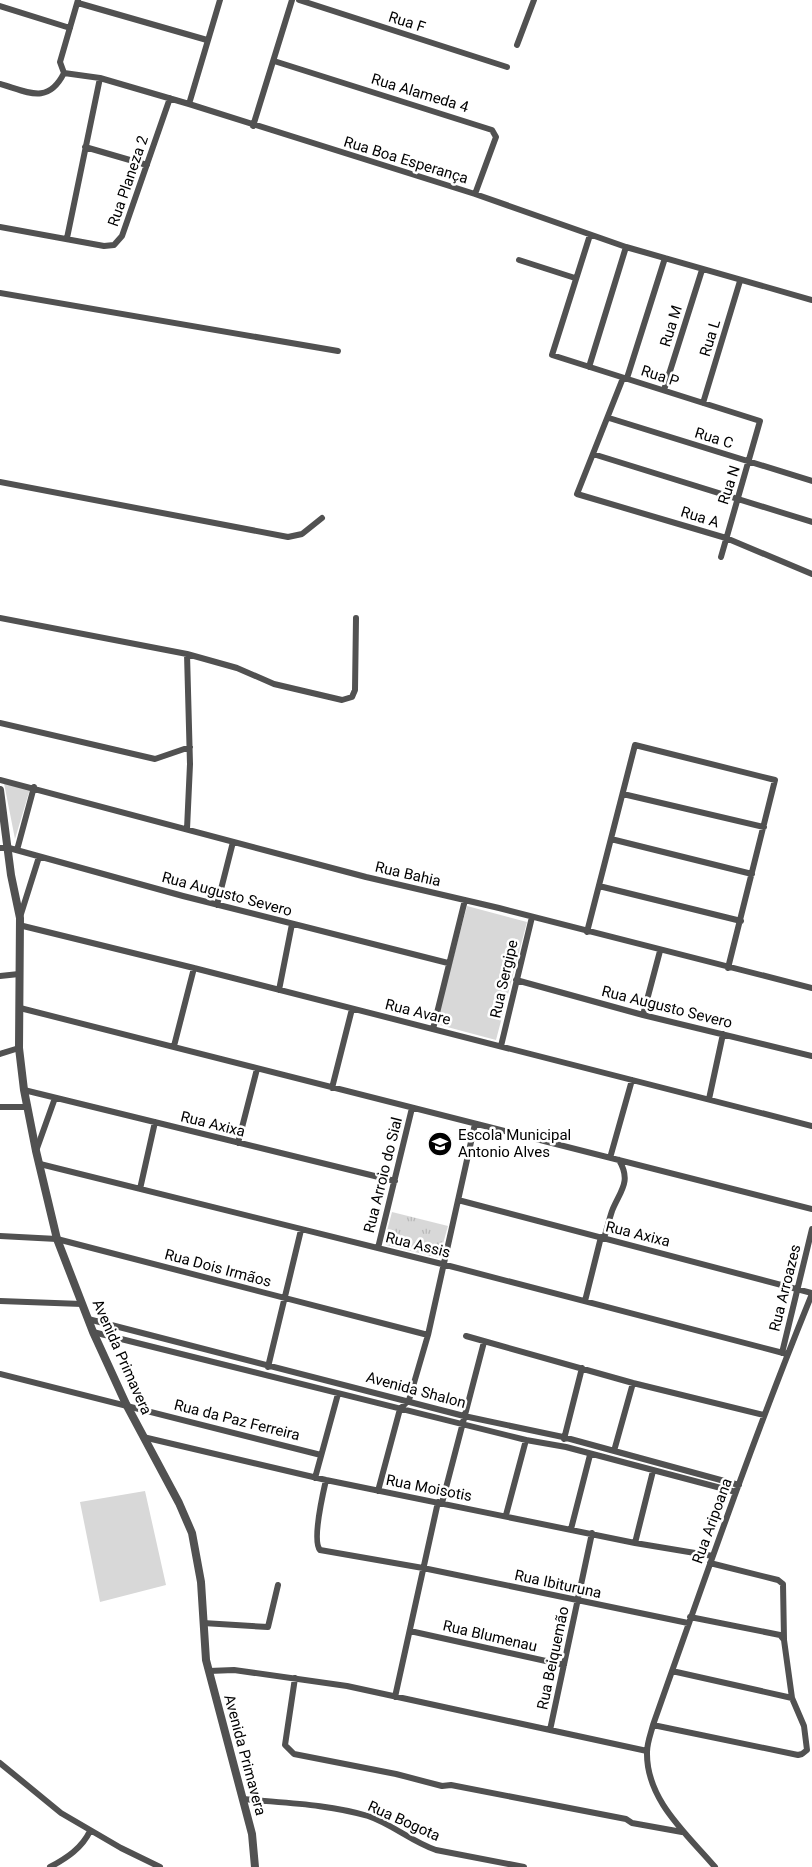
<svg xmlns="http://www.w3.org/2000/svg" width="812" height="1867" font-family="Roboto,sans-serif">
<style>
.grass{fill:url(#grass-tufts)}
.park{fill:#d8d8d8}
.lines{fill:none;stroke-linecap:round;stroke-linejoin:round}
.minor{stroke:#515151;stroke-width:6}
.tertiary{stroke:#515151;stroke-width:8}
.labels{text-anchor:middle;stroke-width:5;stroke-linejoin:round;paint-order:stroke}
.street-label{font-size:15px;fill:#000;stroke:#fff}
.poi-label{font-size:15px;fill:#000;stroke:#fff;text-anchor:start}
</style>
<defs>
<pattern id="grass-tufts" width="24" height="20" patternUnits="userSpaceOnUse" patternTransform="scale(1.25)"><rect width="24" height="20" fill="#d8d8d8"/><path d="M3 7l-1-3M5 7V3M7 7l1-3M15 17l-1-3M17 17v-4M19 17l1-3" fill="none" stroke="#b8b8b8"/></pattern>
</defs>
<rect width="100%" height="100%" fill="#fff"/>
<path class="grass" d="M 392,1212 L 448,1226 L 439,1258 L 386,1245 L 384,1242 Z"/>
<path class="park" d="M 4,783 L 30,789 L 15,839 Z
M 467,906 L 527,922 L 496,1040 L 436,1024 Z
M 145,1491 L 166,1585 L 100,1602 L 80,1502 Z"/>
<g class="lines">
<path class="minor" d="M 299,0 L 507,67
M 78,3 L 207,40
M 0,6 L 70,28
M 517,45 L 534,0
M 274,61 L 492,130 L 496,137 L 475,194
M 64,73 L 60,62 L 78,0
M 0,84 C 28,92 48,105 64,73 L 100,78 L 189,104 L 475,194 L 626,247 L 812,300
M 189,104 L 220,0
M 253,126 L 292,0
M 85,147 L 147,165
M 0,227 L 104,246 L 114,245 L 122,236 L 170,98
M 590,235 L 552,355 L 760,421 L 721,557
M 67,238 L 100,78
M 519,260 L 575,278
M 0,293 L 338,351
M 589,367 L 626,247
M 623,378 L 577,494 L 726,538 L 812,574
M 627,378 L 665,258
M 664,390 L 702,270
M 703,403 L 740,281
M 609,418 L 812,481
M 593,454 L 812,522
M 0,482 L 288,537 L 302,534 L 322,518
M 0,618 L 187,654 L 237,668 L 274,684 L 342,700 L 352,697 L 355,690 L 356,618
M 187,654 L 190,764 L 187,829
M 0,723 L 155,759 L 190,747
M 0,780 L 366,877 L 499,908 L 812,988
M 623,794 L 764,827
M 611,839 L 752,874
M 0,848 L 9,848 L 183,896 L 448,963
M 17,850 L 34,787
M 599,886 L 741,921
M 217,905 L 233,842
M 20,917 L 39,857
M 19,925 L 194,968 L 812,1126
M 587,932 L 635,745 L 775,780 L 728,968
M 0,976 L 19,974
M 516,980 L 643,1015 L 812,1056
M 279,990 L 292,924
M 20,1008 L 812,1209
M 643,1015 L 660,951
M 433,1029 L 465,900
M 174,1046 L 194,968
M 501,1046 L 532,917
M 0,1054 L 19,1048
M 332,1088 L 352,1009
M 24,1090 L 395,1181
M 709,1099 L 723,1034
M 0,1107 L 27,1107
M 238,1143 L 257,1069
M 36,1151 L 55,1098
M 610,1158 L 632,1080
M 40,1164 L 442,1264 L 787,1354
M 140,1189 L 155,1122
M 458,1200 L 812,1293
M 0,1236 L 57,1239 L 428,1335
M 604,1238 C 607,1229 609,1220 612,1211 C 620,1191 632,1182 619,1160
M 378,1248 L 412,1108
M 0,1301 L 82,1304
M 585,1301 L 601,1237
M 88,1319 L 464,1416 L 563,1437 L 739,1485
M 93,1332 L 526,1440 L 566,1447 L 736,1492
M 466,1336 L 633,1383 L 764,1415
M 782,1353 L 812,1229
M 268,1367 L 301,1230
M 0,1374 L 321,1455
M 143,1437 L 326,1480 L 635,1543 L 713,1556
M 564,1439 L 582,1368
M 614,1451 L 633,1383
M 315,1478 L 338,1394
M 326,1480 C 323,1493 312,1541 320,1550 L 423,1568 L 688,1623
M 378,1491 L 400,1409 L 409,1400 L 428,1335 L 475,1124
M 442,1503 L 484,1342
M 506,1515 L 526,1440
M 571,1529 L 590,1455
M 635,1543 L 653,1471
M 710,1563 L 778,1580 L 783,1584 L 784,1639
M 690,1617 L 780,1635 L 784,1640 L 792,1698
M 203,1623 L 268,1627 L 278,1585
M 410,1631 L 564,1665
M 209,1671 L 234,1670 L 347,1686 L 647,1751
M 295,1678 L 285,1745 L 294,1754 L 396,1774 L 442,1786 L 451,1785 L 626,1819 L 632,1823 L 682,1832
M 395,1697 L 438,1502
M 653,1725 L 798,1755 L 802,1754 L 807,1750 L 804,1726 L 792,1698 L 672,1671
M 550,1730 L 592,1533
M 0,1763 L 61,1813 L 121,1848 L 160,1867
M 243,1799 C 284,1803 328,1804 368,1816 C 392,1824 412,1842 436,1850 L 524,1867
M 50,1867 C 67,1858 82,1848 90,1831
M 715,1867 C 687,1834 646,1800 647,1752 C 647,1743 651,1733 653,1725 C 704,1581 754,1436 812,1294"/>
<path class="tertiary" d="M 0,790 L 11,875 L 20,918 L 19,1048 L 24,1090 L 36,1151 L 57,1239 L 93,1332 L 126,1404 L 179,1503 L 192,1533 L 201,1582 L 206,1660 L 252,1834 L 255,1867"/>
</g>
<defs>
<g id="school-disc" transform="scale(1.25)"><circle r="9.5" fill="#000" stroke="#fff"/><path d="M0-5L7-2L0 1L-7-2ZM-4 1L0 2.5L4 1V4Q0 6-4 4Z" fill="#fff"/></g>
</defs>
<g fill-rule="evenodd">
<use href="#school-disc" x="440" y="1144"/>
</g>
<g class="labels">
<g class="street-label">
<text transform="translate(407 22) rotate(18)" y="5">Rua F</text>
<text transform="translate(420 93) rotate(17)" y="5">Rua Alameda 4</text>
<text transform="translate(406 160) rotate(17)" y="5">Rua Boa Esperança</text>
<text transform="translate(128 181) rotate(-71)" y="5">Rua Planeza 2</text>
<text transform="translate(671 326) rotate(-73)" y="5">Rua M</text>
<text transform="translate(710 338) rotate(-73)" y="5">Rua L</text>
<text transform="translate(660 376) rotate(18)" y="5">Rua P</text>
<text transform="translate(714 438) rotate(17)" y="5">Rua C</text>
<text transform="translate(729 485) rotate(-72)" y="5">Rua N</text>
<text transform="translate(700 517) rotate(17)" y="5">Rua A</text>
<text transform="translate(408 874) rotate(13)" y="5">Rua Bahia</text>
<text transform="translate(227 894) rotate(15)" y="5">Rua Augusto Severo</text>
<text transform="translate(504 979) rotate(-77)" y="5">Rua Sergipe</text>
<text transform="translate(667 1007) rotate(14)" y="5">Rua Augusto Severo</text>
<text transform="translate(418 1012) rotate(14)" y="5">Rua Avare</text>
<text transform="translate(213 1124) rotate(14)" y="5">Rua Axixa</text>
<text transform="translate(383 1175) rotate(-76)" y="5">Rua Arroio do Sial</text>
<text transform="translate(638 1234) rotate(14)" y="5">Rua Axixa</text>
<text transform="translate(418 1245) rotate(14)" y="5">Rua Assis</text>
<text transform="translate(218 1268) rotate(15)" y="5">Rua Dois Irmãos</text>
<text transform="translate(785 1288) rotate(-76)" y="5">Rua Arroazes</text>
<text transform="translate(122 1357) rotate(66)" y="5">Avenida Primavera</text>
<text transform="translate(416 1390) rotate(15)" y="5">Avenida Shalon</text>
<text transform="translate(237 1420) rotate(14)" y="5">Rua da Paz Ferreira</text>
<text transform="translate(429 1488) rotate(11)" y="5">Rua Moisotis</text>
<text transform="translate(712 1521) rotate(-70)" y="5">Rua Aripoana</text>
<text transform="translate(558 1584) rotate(12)" y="5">Rua Ibituruna</text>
<text transform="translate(490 1636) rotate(13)" y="5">Rua Blumenau</text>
<text transform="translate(553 1658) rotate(-78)" y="5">Rua Beiquemão</text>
<text transform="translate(245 1755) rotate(75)" y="5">Avenida Primavera</text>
<text transform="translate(404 1821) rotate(24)" y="5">Rua Bogota</text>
</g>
<g class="poi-label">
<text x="458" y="1140">Escola Municipal<tspan x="458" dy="17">Antonio Alves</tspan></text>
</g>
</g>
</svg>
